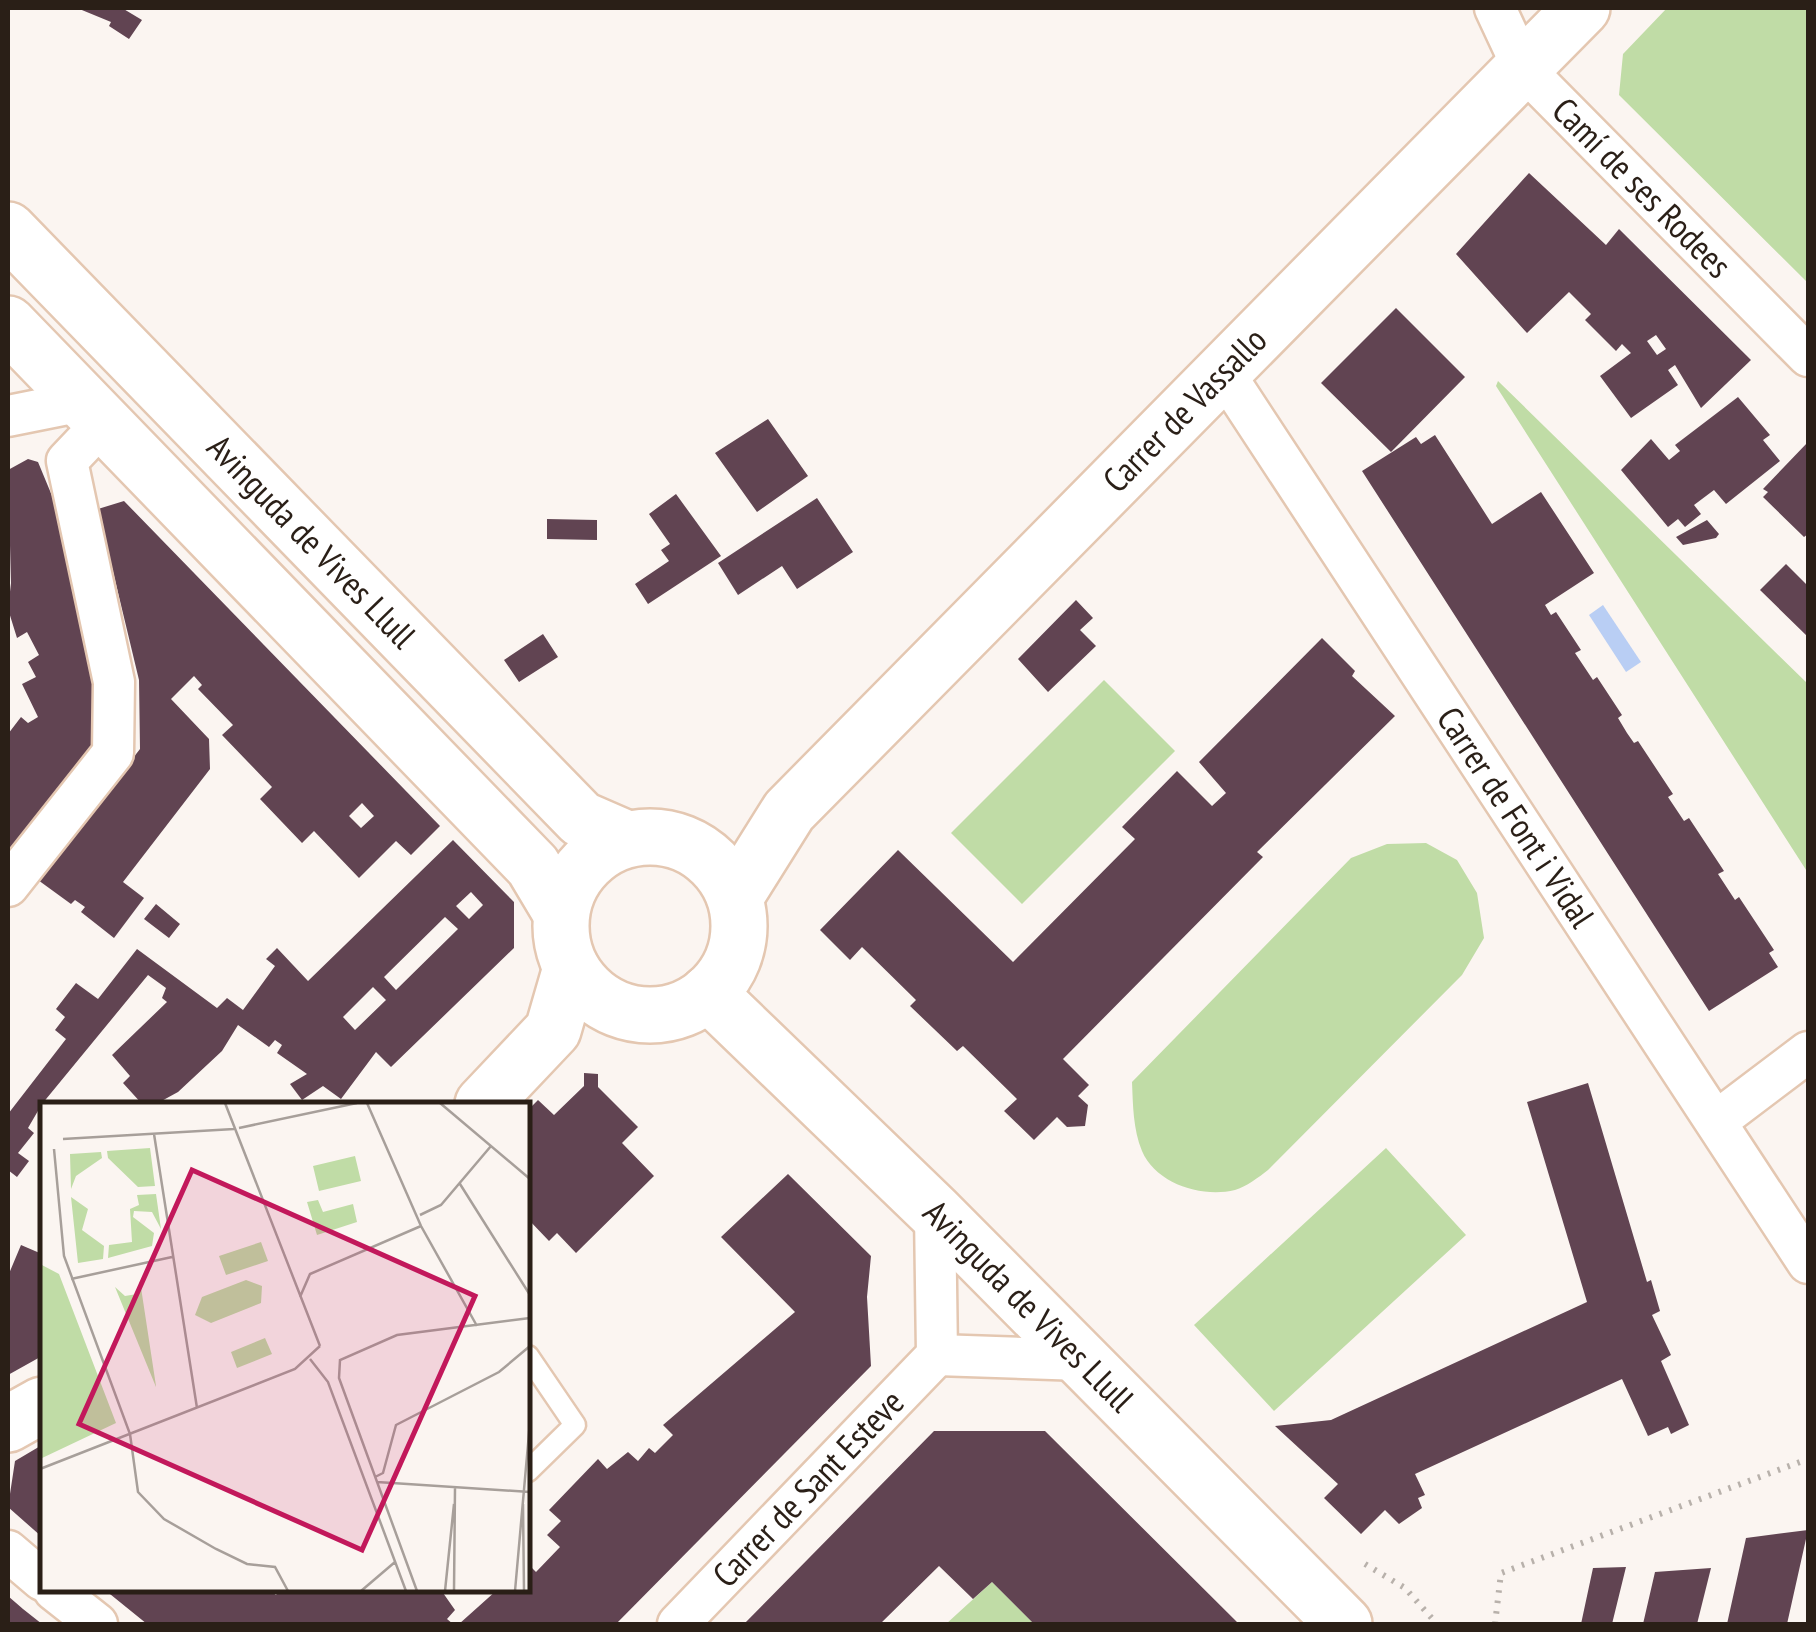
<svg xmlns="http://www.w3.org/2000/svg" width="1816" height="1632" font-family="'PT Sans Narrow',sans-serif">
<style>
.green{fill:#c0dca6}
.water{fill:#b9cef4}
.building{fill:#614452;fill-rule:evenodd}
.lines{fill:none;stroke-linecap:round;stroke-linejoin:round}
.lane-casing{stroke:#e4c7b1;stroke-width:25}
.street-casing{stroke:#e4c7b1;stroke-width:45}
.secondary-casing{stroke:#e4c7b1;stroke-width:60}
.path{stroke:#b8b1ab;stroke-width:6;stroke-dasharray:2.5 8;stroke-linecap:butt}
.lane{stroke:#fff;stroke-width:20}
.street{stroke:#fff;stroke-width:40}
.secondary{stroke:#fff;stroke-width:55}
.labels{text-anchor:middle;stroke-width:10;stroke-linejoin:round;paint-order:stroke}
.street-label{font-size:35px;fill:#2a1f17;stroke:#fff}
.inset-road{fill:none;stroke:#a79f9a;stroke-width:2.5}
.view{fill:#c2185b;fill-opacity:0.15;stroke:#c2185b;stroke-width:5}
.inset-edge{fill:none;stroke:#2a1f17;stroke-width:5}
</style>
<rect width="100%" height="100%" fill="#fbf5f1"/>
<path class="green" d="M 1667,8 L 1808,8 L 1808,283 L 1619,95 L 1623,54 Z
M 1498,381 L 1808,684 L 1808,873 L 1496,386 Z
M 1104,680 L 1175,751 L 1022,904 L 951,833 Z
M 1426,843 L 1457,860 L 1477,893 L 1484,938 L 1462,975 L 1268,1170 C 1259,1177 1246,1187 1235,1190 C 1202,1198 1156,1184 1142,1151 C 1133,1129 1133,1105 1132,1082 L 1351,858 L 1387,844 Z
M 1386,1148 L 1466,1235 L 1274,1411 L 1194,1325 Z
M 992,1582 L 1034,1624 L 946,1624 Z"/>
<path class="water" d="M 1603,605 L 1641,662 L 1626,672 L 1589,615 Z"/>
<path class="building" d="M 77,8 L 122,8 L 142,20 L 129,39 L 109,26 L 111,22 Z
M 1529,173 L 1606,245 L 1619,229 L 1751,360 L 1701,408 L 1675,365 L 1668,370 L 1678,385 L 1631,418 L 1600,376 L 1631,353 L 1622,344 L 1616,351 L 1585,320 L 1591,314 L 1569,292 L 1527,333 L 1456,254 ZM 1656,335 L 1666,349 L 1657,355 L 1647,341 Z
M 1396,308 L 1465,377 L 1391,452 L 1321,383 Z
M 1738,397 L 1770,435 L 1763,440 L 1780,461 L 1726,504 L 1714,490 L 1694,505 L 1701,514 L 1685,527 L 1678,519 L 1668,527 L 1621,470 L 1651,439 L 1669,460 L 1680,451 L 1675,445 Z
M 768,419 L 808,476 L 757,512 L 715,453 Z
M 1435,435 L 1492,524 L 1541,492 L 1594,573 L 1545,605 L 1551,615 L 1556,612 L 1581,650 L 1575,653 L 1593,680 L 1597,677 L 1622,715 L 1618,718 L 1627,733 L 1634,743 L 1638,741 L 1673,794 L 1668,797 L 1684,821 L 1689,818 L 1724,871 L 1718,874 L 1735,900 L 1739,897 L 1774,950 L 1769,953 L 1778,967 L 1709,1011 L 1362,471 L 1416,437 L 1421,444 Z
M 1808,442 L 1808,534 L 1804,537 L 1763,497 L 1768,492 L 1763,489 Z
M 28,459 L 38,462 L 55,503 L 105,697 L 103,739 L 8,863 L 8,734 L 21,717 L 28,723 L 38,717 L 22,684 L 36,677 L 28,662 L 39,655 L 27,632 L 17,638 L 8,609 L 11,583 L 8,470 Z
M 676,494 L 721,556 L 648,604 L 635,584 L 669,561 L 661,550 L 670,544 L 649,514 Z
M 817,498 L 853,552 L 797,589 L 782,566 L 738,595 L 718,563 Z
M 124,501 L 440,826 L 411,855 L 396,841 L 359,878 L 314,831 L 302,843 L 260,799 L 272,787 L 222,735 L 233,725 L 198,689 L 202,685 L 194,676 L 171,699 L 209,739 L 210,769 L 123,882 L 144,898 L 114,938 L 81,912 L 85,907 L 75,900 L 71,904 L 38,880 L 140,749 L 139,680 L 98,509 ZM 362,803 L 374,816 L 361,828 L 349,816 Z
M 547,519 L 597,520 L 597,540 L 547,539 Z
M 1707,520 L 1719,534 L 1716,538 L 1683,545 L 1676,537 Z
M 1786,564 L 1808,586 L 1808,637 L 1760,590 Z
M 1076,600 L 1093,618 L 1080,630 L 1096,646 L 1048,692 L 1018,659 Z
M 543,634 L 558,657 L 519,682 L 504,660 Z
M 1322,638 L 1355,671 L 1352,676 L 1395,716 L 1257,852 L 1263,857 L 1063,1059 L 1089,1085 L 1078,1096 L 1088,1105 L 1085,1126 L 1067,1127 L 1057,1117 L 1034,1140 L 1004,1111 L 1017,1099 L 963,1046 L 957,1051 L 910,1006 L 916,1000 L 862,947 L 850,960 L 820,930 L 898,850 L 1013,962 L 1135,839 L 1122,827 L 1177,771 L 1212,806 L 1226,793 L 1199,762 Z
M 453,840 L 514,902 L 514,948 L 391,1067 L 376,1052 L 341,1099 L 323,1086 L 302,1100 L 290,1084 L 307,1074 L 277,1053 L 282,1045 L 275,1040 L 269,1047 L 238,1025 L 222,1051 L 178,1092 L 156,1104 L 142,1104 L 123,1083 L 130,1076 L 112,1055 L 167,1002 L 162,998 L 166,988 L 148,975 L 42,1104 L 28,1128 L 34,1133 L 18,1153 L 29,1161 L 17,1177 L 8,1170 L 8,1114 L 66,1039 L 55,1030 L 65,1017 L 56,1009 L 76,983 L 98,999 L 137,949 L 217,1008 L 227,998 L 243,1010 L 275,966 L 266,959 L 277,948 L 308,981 ZM 471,892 L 483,905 L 469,919 L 456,906 ZM 445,917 L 458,929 L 396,990 L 384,977 ZM 373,987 L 386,1000 L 355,1030 L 343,1017 Z
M 156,904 L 180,924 L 169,938 L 144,919 Z
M 584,1073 L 598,1074 L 598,1087 L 638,1127 L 622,1143 L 654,1176 L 576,1253 L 557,1233 L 549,1241 L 528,1219 L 528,1110 L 538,1100 L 554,1115 L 584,1086 Z
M 1588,1083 L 1647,1282 L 1651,1280 L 1660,1311 L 1652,1315 L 1671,1355 L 1661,1361 L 1689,1425 L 1671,1434 L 1668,1427 L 1648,1436 L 1622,1379 L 1415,1474 L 1425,1495 L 1418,1498 L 1422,1508 L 1399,1524 L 1385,1510 L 1361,1534 L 1324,1498 L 1338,1484 L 1275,1426 L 1331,1420 L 1587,1302 L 1527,1102 Z
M 788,1174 L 871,1256 L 867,1297 L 871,1366 L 616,1624 L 459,1624 L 497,1590 L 528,1590 L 528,1564 L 536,1572 L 560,1547 L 547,1535 L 561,1521 L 549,1510 L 598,1459 L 607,1469 L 628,1452 L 638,1461 L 649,1448 L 655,1453 L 673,1435 L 663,1425 L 795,1312 L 721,1237 Z
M 21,1245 L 42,1254 L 42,1356 L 8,1375 L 8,1276 Z
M 934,1431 L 1045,1431 L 1239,1624 L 1034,1624 L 992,1582 L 973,1599 L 939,1566 L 880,1624 L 744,1624 Z
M 42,1445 L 42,1537 L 8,1507 L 15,1461 Z
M 1808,1530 L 1787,1624 L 1727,1624 L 1746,1538 Z
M 1626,1567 L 1612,1624 L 1581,1624 L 1593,1568 Z
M 1711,1568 L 1697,1624 L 1643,1624 L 1655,1572 Z
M 105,1590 L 269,1590 L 276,1595 L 280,1590 L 441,1590 L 455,1610 L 447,1619 L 453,1624 L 147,1624 Z
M 8,1596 L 23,1609 L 42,1624 L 8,1624 Z"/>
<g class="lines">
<g class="lane-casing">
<path id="lane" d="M 528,1356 L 575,1425 L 528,1471"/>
</g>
<g class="street-casing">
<g id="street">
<path id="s1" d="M 1495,8 L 1523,68 L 1808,356"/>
<path id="s2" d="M 1222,370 L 1808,1263"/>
<path d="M 8,416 L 83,401"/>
<path d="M 8,886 L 113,753 L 114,682 L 67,461 L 104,422"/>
<path d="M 1718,1120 L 1808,1052"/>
<path d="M 937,1355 L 1081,1360"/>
<path d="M 8,1551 L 42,1580"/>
<path d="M 54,1590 L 97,1624"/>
<path id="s3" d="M 678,1624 L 937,1355 L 935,1212"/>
</g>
</g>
<g class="secondary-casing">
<g id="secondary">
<path id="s4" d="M 8,230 L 581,819 L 627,839"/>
<path d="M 8,324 L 533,866 L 561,913"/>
<circle cx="650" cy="926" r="89"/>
<path id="s5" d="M 735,897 L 789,811 L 1582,8"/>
<path id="s6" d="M 708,993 L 935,1212 L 1344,1624"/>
<path d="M 483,1104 L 553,1030 L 571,968"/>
<path d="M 8,1424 L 42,1405"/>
</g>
</g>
<path class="path" d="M 1365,1564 L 1405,1588 L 1437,1624
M 1495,1624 L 1501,1573 L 1808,1459"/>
<use href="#lane" class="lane"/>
<use href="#street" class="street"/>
<use href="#secondary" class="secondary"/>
</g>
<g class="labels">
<g class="street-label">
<text dy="12" stroke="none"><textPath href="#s1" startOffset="235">Camí de ses Rodees</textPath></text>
<text dy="12" stroke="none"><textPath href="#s5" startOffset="665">Carrer de Vassallo</textPath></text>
<text dy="12" stroke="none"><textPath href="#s4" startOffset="435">Avinguda de Vives Llull</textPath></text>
<text dy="12" stroke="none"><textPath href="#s2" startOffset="535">Carrer de Font i Vidal</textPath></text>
<text dy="12" stroke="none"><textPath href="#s6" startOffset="448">Avinguda de Vives Llull</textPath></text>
<text dy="12" stroke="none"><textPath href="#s3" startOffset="188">Carrer de Sant Esteve</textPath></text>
</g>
</g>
<g transform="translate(40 1102)">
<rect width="490" height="490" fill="#fbf5f1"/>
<path d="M 110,46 L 115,84 L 98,85 L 68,56 L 67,49 ZM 61,50 L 62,56 L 36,74 L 31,87 L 30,52 ZM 315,54 L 321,79 L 279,89 L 273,64 ZM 116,92 L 121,127 L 112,110 L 94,109 L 93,115 L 114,131 L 112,144 L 68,156 L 69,143 L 92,140 L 90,107 L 99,103 L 97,93 ZM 31,95 L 48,107 L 42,128 L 64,144 L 63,157 L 38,161 ZM 278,98 L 283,110 L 313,102 L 317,120 L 277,133 L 267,100 ZM 221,140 L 228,159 L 186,173 L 179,154 ZM 0,162 L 19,172 L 76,321 L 0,357 ZM 206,178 L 222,184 L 221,201 L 171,221 L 155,213 L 162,195 ZM 100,179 L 116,284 L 116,285 L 75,185 L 85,194 L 97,192 ZM 225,236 L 232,252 L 197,266 L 191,250 Z" fill="#c0dca6"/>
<path class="inset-road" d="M 185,1 L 280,244M 327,1 L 381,124 L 437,224M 400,1 L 490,77M 199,26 L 317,1M 114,32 L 157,306M 23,37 L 194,27M 14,47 L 24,154 L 90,332 L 98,390 L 124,417 L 176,447 L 207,462 L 235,465 L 248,489M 420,82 L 490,193M 380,113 L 401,103 L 451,44M 31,177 L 132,155M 260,195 L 270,172 L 381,124M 270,257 L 288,280 L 366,489M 0,367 L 255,267 L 280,244M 335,375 L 343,371 L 356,323 L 459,270 L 490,244M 337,380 L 490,390M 483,402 L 484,489M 321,489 L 355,460M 377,489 L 299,276 L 300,258 L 357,233 L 490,216M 405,489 L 414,402M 414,489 L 415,386M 475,489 L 490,320"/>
<path class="view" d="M 152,68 L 435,194 L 322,448 L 39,322 Z"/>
<rect width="490" height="490" class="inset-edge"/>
</g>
<rect width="1816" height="1632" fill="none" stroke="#2a1f17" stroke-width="20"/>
</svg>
